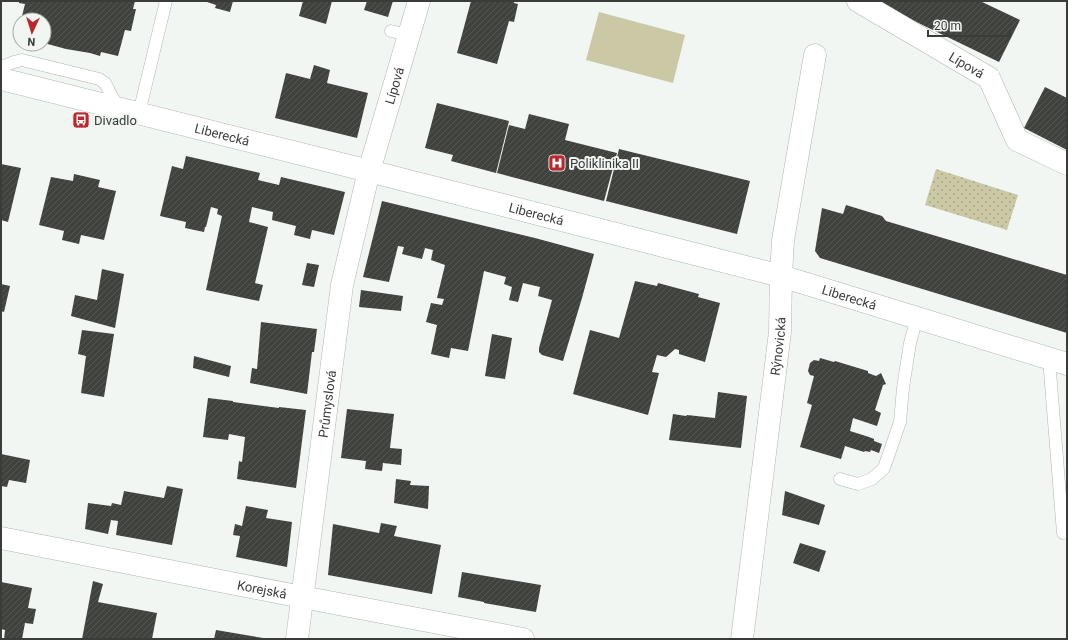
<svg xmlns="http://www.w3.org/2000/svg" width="1068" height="640" font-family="Roboto,sans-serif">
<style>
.park{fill:url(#park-dots)}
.pitch{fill:#cbc8a5}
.building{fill:url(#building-hatch)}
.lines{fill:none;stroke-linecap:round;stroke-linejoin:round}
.service-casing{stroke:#b1b6b3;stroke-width:13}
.minor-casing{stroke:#b1b6b3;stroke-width:23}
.service{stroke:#fff;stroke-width:12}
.minor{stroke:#fff;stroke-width:22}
.labels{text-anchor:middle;stroke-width:4;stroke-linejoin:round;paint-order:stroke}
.street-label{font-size:13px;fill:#3a3c3a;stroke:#f1f6f2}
.poi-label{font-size:13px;fill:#3a3c3a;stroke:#f1f6f2;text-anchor:start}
</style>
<defs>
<pattern id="park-dots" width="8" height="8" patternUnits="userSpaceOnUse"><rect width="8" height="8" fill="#cbc8a5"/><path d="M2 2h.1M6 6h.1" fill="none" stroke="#a6a487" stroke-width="1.8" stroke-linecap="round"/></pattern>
<pattern id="building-hatch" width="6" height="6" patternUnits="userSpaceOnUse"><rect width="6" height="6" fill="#40423e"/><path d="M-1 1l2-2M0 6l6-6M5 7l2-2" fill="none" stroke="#545652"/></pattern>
</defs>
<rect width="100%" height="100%" fill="#f1f6f2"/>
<path class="park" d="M 936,169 L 1018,195 L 1007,230 L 925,205 Z"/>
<path class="pitch" d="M 599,12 L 685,35 L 673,83 L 586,60 Z"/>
<path class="building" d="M 19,1 L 135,1 L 133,9 L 136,9 L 131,31 L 125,30 L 118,56 L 101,52 L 100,56 L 90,53 L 66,49 L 44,43 L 44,20 L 21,20 L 25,4 L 19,3 Z
M 204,1 L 233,1 L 230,12 L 215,8 L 216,5 Z
M 303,1 L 332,1 L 326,24 L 299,16 Z
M 367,1 L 393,1 L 388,17 L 364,10 Z
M 471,1 L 514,1 L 514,3 L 518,4 L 514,22 L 509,21 L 497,64 L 457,53 Z
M 873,1 L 980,1 L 1020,20 L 999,62 Z
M 314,65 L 330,70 L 327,83 L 368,93 L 357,138 L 275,118 L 286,73 L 310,79 Z
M 1045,87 L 1067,98 L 1067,150 L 1024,128 Z
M 437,103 L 509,121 L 496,173 L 451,161 L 453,155 L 425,148 Z
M 529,114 L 569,124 L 565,140 L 617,153 L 604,201 L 497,173 L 509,125 L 525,129 Z
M 619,149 L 750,181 L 737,234 L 606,201 Z
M 186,156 L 260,173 L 258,180 L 279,185 L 281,177 L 345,192 L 334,235 L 312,230 L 310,239 L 294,235 L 296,226 L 272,220 L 273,212 L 252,207 L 249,222 L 268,227 L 255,283 L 263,285 L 259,301 L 206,290 L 222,216 L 217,214 L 218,209 L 211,207 L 206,227 L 205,227 L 204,232 L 185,228 L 186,222 L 160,216 L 172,166 L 183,169 Z
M 1,164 L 21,168 L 8,222 L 1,220 Z
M 74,174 L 100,180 L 98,187 L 116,191 L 104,240 L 81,235 L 79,244 L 62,240 L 64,231 L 39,225 L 51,177 L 73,181 Z
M 382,201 L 535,238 L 594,254 L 582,298 L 563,361 L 542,355 L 539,352 L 539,348 L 552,300 L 538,296 L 540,287 L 523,283 L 518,302 L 509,300 L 512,287 L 504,284 L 506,277 L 484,271 L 468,351 L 451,348 L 449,358 L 431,354 L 437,325 L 426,322 L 431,303 L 442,305 L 444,299 L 437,298 L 445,265 L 431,260 L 433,250 L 425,248 L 422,259 L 402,254 L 404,247 L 398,246 L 389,282 L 363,277 Z
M 846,205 L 882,216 L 886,221 L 1067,275 L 1067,333 L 820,258 L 815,251 L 822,208 L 843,214 Z
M 307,263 L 319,265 L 314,287 L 302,285 Z
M 102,269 L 124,274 L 115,328 L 71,316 L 75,295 L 97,300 Z
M 635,281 L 657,286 L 658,283 L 699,294 L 698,297 L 720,303 L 705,362 L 679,354 L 679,350 L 675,349 L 666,357 L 657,355 L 652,372 L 659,373 L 648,415 L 573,394 L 590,330 L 619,338 Z
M 1,284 L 10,286 L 4,312 L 1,311 Z
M 361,290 L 403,296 L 401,311 L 359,307 Z
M 261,322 L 317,329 L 314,352 L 312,352 L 307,394 L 250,383 L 252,368 L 257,369 Z
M 82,330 L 114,334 L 104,397 L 81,393 L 86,356 L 78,354 Z
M 492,334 L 512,338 L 505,379 L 485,376 Z
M 194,356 L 231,366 L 229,377 L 193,368 Z
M 820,358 L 834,362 L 835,361 L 868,371 L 868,373 L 876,376 L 881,373 L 886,384 L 883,385 L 875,410 L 881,413 L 877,426 L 853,418 L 850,431 L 869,437 L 874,439 L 874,441 L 882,444 L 879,453 L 871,450 L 870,452 L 865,451 L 864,452 L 845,446 L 841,459 L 800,447 L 812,405 L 807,403 L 814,376 L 810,375 L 808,371 L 810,363 L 814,360 L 819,361 Z
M 718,392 L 747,396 L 741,448 L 669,440 L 673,414 L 686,416 L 687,415 L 715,418 Z
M 208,398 L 233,401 L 233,402 L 279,408 L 279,407 L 306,410 L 296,488 L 237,479 L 239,461 L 242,462 L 245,437 L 229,434 L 228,440 L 203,437 Z
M 347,409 L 394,414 L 390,448 L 402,449 L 401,465 L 383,463 L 382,471 L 365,469 L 366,461 L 341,458 Z
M 1,454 L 30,460 L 26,483 L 9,480 L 7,487 L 1,486 Z
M 396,479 L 411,481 L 410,485 L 429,486 L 428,509 L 394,503 Z
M 167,486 L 183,489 L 172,545 L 116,535 L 118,521 L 111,520 L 108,534 L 85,529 L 88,503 L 111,506 L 112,503 L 121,505 L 124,491 L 164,498 Z
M 785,491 L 825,505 L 819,525 L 782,515 Z
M 246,506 L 268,510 L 266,518 L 292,522 L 287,567 L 236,557 L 240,536 L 233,535 L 235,524 L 242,526 Z
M 381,523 L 397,526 L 394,536 L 441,545 L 432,594 L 328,575 L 333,524 L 379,533 Z
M 800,543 L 826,551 L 819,572 L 793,563 Z
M 462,572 L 541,585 L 536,612 L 484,603 L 484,602 L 458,597 Z
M 93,581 L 103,584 L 98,602 L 157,613 L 152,639 L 82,639 Z
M 1,582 L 32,588 L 28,608 L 36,609 L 33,624 L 25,623 L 22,639 L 4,639 L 5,630 L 1,629 Z
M 216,630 L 263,638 L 263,639 L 214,639 Z"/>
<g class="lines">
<g class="service-casing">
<path id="service" d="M 391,31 L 409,35
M 1,67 L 14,62 L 22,60 L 99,79 L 105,83 L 118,108
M 139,113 L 166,1
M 1049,359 L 1063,533
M 840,479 L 858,484 L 872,479 L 884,468 L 900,422 L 903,388 L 910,343 L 917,318"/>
</g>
<g class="minor-casing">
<g id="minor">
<path id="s1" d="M 858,1 L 989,78 L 1017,140 L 1067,164"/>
<path id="s2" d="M 1,79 L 369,171 L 781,276 L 1067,364"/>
<path id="s3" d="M 1,538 L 302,597 L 523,639"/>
<path id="s4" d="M 297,639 L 342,285 L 369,171 L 419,1"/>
<path id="s5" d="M 742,639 L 780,332 L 781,276 L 783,240 L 815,55"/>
</g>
</g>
<use href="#service" class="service"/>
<use href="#minor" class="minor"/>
</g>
<defs>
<g id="bus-square" transform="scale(0.9)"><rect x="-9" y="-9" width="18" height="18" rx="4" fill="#b8282c" stroke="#f1f6f2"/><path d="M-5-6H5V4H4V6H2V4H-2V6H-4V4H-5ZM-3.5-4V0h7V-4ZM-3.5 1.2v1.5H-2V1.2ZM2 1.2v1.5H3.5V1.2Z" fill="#fff"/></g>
<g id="hospital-square" transform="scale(0.9)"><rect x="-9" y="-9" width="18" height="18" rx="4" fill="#b8282c" stroke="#f1f6f2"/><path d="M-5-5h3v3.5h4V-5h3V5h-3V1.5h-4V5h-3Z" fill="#fff"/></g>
</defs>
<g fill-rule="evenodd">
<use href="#bus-square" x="81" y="120"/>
<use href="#hospital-square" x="557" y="163"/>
</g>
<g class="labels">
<g class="street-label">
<text dy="5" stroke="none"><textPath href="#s1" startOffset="126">Lípová</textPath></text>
<text dy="5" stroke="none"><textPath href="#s4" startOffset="563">Lípová</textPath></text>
<text dy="5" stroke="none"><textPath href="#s2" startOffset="228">Liberecká</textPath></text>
<text dy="5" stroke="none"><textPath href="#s2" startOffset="552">Liberecká</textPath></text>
<text dy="5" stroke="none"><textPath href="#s2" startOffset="876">Liberecká</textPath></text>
<text dy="5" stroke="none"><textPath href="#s5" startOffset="295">Rýnovická</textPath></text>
<text dy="5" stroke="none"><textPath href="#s4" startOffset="237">Průmyslová</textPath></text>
<text dy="5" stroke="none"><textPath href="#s3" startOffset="266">Korejská</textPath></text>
</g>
<g class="poi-label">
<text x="94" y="125">Divadlo</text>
<text x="570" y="168">Poliklinika II</text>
</g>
</g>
<rect width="1068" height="640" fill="none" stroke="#3a3c3a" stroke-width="4"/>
<g transform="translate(32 32) rotate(184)"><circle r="19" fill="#f1f6f2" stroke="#a8aca8"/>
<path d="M0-3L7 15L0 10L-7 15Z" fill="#b8282c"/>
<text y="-6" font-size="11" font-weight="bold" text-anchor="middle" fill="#3a3c3a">N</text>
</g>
<path d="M928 30v6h82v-6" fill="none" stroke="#3a3c3a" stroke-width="2"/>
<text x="934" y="30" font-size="12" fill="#3a3c3a" stroke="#f1f6f2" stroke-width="3" paint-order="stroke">20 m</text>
</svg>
